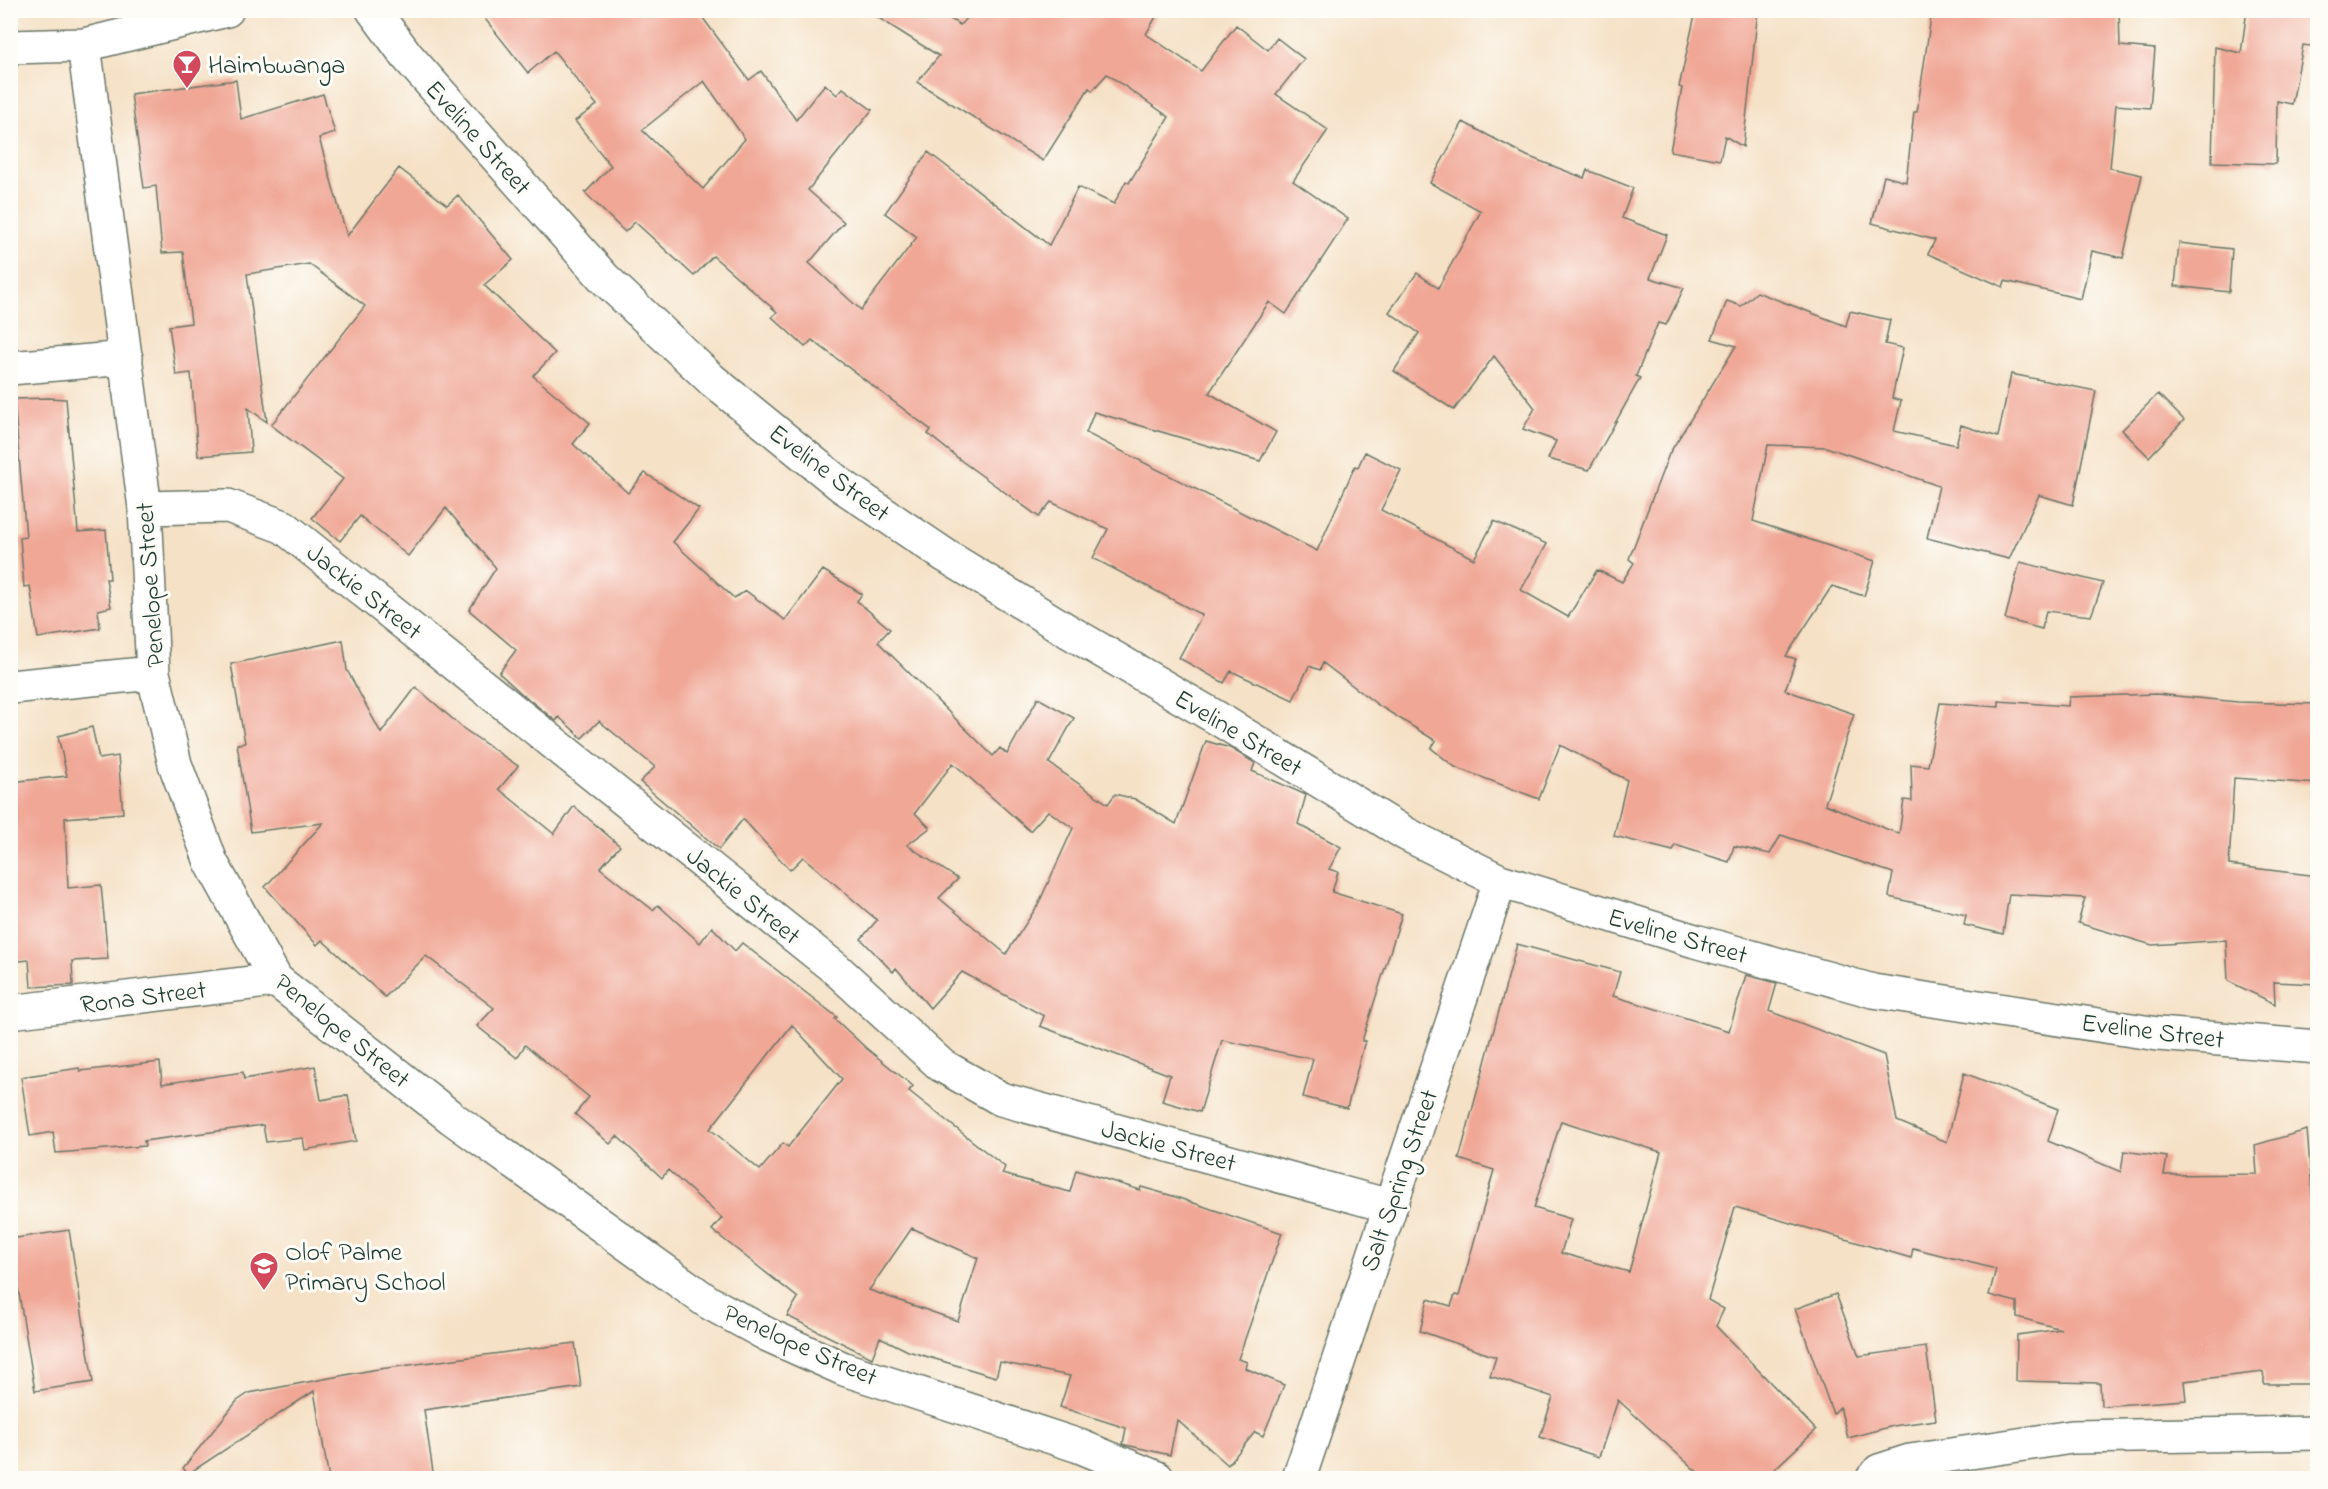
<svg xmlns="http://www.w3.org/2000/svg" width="2328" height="1489" font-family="'Indie Flower',sans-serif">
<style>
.building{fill:#f0a796;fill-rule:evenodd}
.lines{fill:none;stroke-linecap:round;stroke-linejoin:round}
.minor-casing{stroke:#6a7667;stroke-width:36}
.minor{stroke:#fff;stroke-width:33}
.labels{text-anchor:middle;stroke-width:6;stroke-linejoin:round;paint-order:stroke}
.poi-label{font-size:26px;fill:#1f3d34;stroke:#fdfcf7;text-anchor:start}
.street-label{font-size:26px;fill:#1f3d34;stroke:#fdfcf7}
</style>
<rect width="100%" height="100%" fill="#fdfcf7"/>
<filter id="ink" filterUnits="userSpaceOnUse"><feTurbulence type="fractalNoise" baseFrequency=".0167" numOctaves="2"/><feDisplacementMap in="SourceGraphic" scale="12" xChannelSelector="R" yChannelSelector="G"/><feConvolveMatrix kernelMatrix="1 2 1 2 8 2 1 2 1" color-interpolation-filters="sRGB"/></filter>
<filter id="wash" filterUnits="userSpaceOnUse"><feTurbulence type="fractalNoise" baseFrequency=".008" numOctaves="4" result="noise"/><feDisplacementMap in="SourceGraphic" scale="24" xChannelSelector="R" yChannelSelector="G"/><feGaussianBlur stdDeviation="1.35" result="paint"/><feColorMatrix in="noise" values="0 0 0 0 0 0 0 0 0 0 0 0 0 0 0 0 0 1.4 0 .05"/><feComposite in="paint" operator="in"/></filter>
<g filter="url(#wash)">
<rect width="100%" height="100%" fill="#f5e1c6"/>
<g id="blocks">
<path class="building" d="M 478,10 L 697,10 L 749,80 L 761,71 L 796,120 L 825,84 L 837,95 L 843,88 L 872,110 L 808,190 L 844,222 L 809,263 L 861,310 L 917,237 L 885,213 L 928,152 L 1049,245 L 1078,187 L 1114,204 L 1126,181 L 1129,183 L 1169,117 L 1107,74 L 1092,91 L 1089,88 L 1043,161 L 917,82 L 939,56 L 866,10 L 936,10 L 960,25 L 974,10 L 1160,10 L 1146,34 L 1201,71 L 1236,25 L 1268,50 L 1277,38 L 1304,59 L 1276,94 L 1328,130 L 1293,181 L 1348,219 L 1286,314 L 1269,302 L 1209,393 L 1276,432 L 1260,461 L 1094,412 L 1086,433 L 1317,551 L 1355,466 L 1358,467 L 1365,452 L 1401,470 L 1381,510 L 1474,559 L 1494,521 L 1547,544 L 1521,590 L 1568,617 L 1597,570 L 1622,582 L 1634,563 L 1629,559 L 1669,454 L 1736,346 L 1712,339 L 1727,301 L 1741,306 L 1757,292 L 1846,326 L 1850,311 L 1890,320 L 1885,344 L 1903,348 L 1892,398 L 1901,401 L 1894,431 L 1956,445 L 1961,425 L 1998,437 L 2011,374 L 2096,391 L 2073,505 L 2039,495 L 2009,559 L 1927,538 L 1939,486 L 1826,447 L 1768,445 L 1753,521 L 1875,561 L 1864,596 L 1832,586 L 1786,656 L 1796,659 L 1785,690 L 1854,714 L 1825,804 L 1899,834 L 1904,800 L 1912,801 L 1911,764 L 1928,766 L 1940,703 L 1999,707 L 1999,701 L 2068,706 L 2069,697 L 2156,694 L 2238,702 L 2318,704 L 2318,784 L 2234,778 L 2229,865 L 2318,876 L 2318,984 L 2274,982 L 2275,1004 L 2228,981 L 2226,940 L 2152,945 L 2078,923 L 2085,898 L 2009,894 L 2003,934 L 1964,925 L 1966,915 L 1889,897 L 1893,873 L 1781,835 L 1770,854 L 1734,846 L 1729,862 L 1675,845 L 1673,851 L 1614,836 L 1627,780 L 1560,745 L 1539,799 L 1455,767 L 1431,748 L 1436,741 L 1378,705 L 1323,663 L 1320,670 L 1309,666 L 1293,700 L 1231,671 L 1224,683 L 1179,658 L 1202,615 L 1093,558 L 1108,529 L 1051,502 L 1039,517 L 963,462 L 928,434 L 931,430 L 812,340 L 805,347 L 772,317 L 777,312 L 713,256 L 694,276 L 635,222 L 625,232 L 585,193 L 611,166 L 575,121 L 597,105 L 554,51 L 528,73 ZM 704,81 L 745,139 L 703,189 L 642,130 Z
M 1696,10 L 1758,10 L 1743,147 L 1725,136 L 1720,160 L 1670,151 L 1682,88 L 1679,87 Z
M 1932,10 L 2119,10 L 2120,46 L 2155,49 L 2150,108 L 2116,105 L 2110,168 L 2142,175 L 2123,258 L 2092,251 L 2081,299 L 2005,281 L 2003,287 L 1928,254 L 1935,240 L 1872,223 L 1884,176 L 1906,182 L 1914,112 L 1917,112 Z
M 2247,10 L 2318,10 L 2318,47 L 2303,45 L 2292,104 L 2277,101 L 2276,164 L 2212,162 L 2215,47 L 2241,53 Z
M 236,80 L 241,119 L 323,94 L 335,133 L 319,138 L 347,236 L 399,168 L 447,205 L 458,195 L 513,260 L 484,285 L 555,353 L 533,376 L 590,423 L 573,444 L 628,493 L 645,473 L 699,509 L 673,542 L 734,598 L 746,591 L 785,620 L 823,570 L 862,594 L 857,601 L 890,629 L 878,642 L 993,756 L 1000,748 L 1007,754 L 1038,698 L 1074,718 L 1049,763 L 1108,804 L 1115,794 L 1135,799 L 1176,824 L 1206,741 L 1230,748 L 1255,763 L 1252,771 L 1306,795 L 1298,824 L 1341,847 L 1329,869 L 1338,872 L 1332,892 L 1402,914 L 1362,1041 L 1365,1041 L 1347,1108 L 1303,1097 L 1313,1059 L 1222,1040 L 1200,1112 L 1162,1101 L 1170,1075 L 1040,1026 L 1044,1016 L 962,972 L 930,1008 L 896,968 L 893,972 L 861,939 L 877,920 L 803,857 L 790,870 L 743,819 L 719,849 L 640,782 L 655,767 L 599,721 L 582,738 L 559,717 L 556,721 L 521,693 L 499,673 L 516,650 L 469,610 L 496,568 L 446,508 L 408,556 L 360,516 L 340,541 L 312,518 L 343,479 L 271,425 L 365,306 L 309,264 L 247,274 L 267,422 L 248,408 L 251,452 L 198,456 L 191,373 L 176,375 L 169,326 L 191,323 L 183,252 L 162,253 L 156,186 L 144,188 L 131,94 ZM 953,763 L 1030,831 L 1048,811 L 1073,828 L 1038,905 L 1006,954 L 939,898 L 958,879 L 907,845 L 930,828 L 915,813 Z
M 1463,122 L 1527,156 L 1584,178 L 1587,170 L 1633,188 L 1622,218 L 1667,235 L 1650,278 L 1684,288 L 1666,325 L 1658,323 L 1636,376 L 1640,378 L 1589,470 L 1548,459 L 1556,441 L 1523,429 L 1535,408 L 1494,356 L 1454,410 L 1394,371 L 1419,333 L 1389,312 L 1417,273 L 1438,288 L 1481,211 L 1430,183 Z
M 2179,243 L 2232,249 L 2229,292 L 2175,286 Z
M 2158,394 L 2184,420 L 2149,457 L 2122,430 Z
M 49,398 L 66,399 L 78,532 L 106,530 L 110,579 L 106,579 L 111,607 L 98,610 L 100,628 L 38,638 L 30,586 L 24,587 L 20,538 L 26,537 L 14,399 Z
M 2020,562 L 2103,583 L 2091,616 L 2046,611 L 2042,629 L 2005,619 Z
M 343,640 L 347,670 L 381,733 L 416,687 L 464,729 L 518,766 L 499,789 L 554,834 L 574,806 L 620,846 L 600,868 L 653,910 L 658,905 L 700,943 L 712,927 L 735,951 L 742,943 L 837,1017 L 835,1019 L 866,1048 L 913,1086 L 909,1091 L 1005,1167 L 1002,1174 L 1070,1192 L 1076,1170 L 1140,1190 L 1141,1187 L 1173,1196 L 1282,1233 L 1238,1359 L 1247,1362 L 1245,1368 L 1284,1385 L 1263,1436 L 1255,1432 L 1228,1465 L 1177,1420 L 1170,1455 L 1126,1445 L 1123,1444 L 1126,1428 L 1060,1407 L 1070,1376 L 1000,1362 L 996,1377 L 908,1351 L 880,1337 L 872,1358 L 787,1316 L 798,1298 L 712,1230 L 722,1218 L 668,1170 L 662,1178 L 617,1136 L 610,1144 L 575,1114 L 589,1097 L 525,1045 L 517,1058 L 477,1026 L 494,1008 L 426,956 L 385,997 L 322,940 L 317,945 L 265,887 L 323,823 L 251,832 L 237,744 L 245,743 L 231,664 ZM 792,1025 L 842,1079 L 788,1147 L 783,1143 L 760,1170 L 710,1129 ZM 912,1228 L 978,1258 L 958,1321 L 869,1290 Z
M 92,727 L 99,759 L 118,756 L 123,813 L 65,818 L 68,888 L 101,885 L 108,959 L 72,961 L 73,985 L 31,987 L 29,960 L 10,962 L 10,782 L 67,776 L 58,736 Z
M 1517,944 L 1620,972 L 1613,996 L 1729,1031 L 1746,975 L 1777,983 L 1769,1011 L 1884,1055 L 1897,1121 L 1947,1142 L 1964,1073 L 2058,1109 L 2048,1141 L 2121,1172 L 2124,1151 L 2167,1157 L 2164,1175 L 2257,1174 L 2255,1145 L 2307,1130 L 2318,1265 L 2318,1268 L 2313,1268 L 2316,1319 L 2311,1320 L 2311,1384 L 2264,1384 L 2264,1372 L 2184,1381 L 2186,1400 L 2101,1406 L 2100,1383 L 2016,1381 L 2017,1335 L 2061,1329 L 2017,1317 L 2017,1302 L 1989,1295 L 1996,1269 L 1913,1248 L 1911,1258 L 1735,1207 L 1708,1300 L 1724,1309 L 1716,1326 L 1816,1430 L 1764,1479 L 1705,1479 L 1618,1400 L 1599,1457 L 1540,1437 L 1553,1397 L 1490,1376 L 1496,1357 L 1420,1331 L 1428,1299 L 1451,1306 L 1455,1295 L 1459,1296 L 1494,1170 L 1459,1159 ZM 1561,1121 L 1661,1152 L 1629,1272 L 1561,1253 L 1571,1219 L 1534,1208 Z
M 160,1062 L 162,1084 L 243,1072 L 244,1079 L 315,1066 L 321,1100 L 348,1095 L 356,1141 L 305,1150 L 303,1138 L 266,1142 L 263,1125 L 144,1141 L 145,1146 L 56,1153 L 53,1132 L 30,1136 L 21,1077 L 79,1068 L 80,1071 Z
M 69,1230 L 93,1382 L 35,1391 L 10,1239 Z
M 1836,1294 L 1859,1356 L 1926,1347 L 1936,1420 L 1893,1426 L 1848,1438 L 1840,1407 L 1833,1414 L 1795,1309 Z
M 575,1343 L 581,1387 L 424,1410 L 434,1479 L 329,1479 L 314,1391 L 188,1474 L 183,1468 L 237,1401 L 249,1393 L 372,1370 Z"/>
</g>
</g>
<g filter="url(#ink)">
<use href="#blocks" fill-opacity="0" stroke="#6a7667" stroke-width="1.5"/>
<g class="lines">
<g class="minor-casing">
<path id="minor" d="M 373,10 L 407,56 L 604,278 L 712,380 L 841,485 L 946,556 L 1068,631 L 1217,718 L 1406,834 L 1500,881 L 1695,941 L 1873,991 L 2158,1034 L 2318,1047
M 84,45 L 145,508 L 153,673 L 175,764 L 211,862 L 276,980 L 452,1118 L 708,1302 L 768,1335 L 844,1369 L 1079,1446 L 1157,1478
M 10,47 L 84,45 L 227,10
M 10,368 L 126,358
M 145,508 L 228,506 L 284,527 L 836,969 L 941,1065 L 1001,1099 L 1389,1206
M 10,687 L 153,673
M 10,1012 L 276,980
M 1299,1478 L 1500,881
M 1873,1478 L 1879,1471 L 1910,1461 L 2072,1437 L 2318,1433"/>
</g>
<use href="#minor" class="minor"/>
</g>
</g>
<defs>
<g id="bar-pin" transform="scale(1.5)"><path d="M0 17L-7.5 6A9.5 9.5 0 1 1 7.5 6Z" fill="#d1495b" stroke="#fdfcf7"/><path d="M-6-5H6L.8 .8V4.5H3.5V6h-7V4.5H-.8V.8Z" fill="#fff"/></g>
<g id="school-pin" transform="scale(1.5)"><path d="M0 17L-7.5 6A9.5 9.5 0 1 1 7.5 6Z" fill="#d1495b" stroke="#fdfcf7"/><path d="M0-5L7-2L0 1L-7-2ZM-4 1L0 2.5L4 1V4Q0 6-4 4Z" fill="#fff"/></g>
</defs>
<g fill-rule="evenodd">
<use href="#bar-pin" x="187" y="64"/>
<use href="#school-pin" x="264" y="1266"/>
</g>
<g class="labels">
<g class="poi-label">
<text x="208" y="73">Haimbwanga</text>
<text x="285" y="1260">Olof Palme<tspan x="285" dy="30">Primary School</tspan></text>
</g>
<g class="street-label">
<text transform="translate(479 137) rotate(48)" y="9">Eveline Street</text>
<text transform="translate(830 472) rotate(37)" y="9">Eveline Street</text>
<text transform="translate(149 585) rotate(-94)" y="9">Penelope Street</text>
<text transform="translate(365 591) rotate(38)" y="9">Jackie Street</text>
<text transform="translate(1239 732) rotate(31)" y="9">Eveline Street</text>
<text transform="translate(744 895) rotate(39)" y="9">Jackie Street</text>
<text transform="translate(1678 935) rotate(16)" y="9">Eveline Street</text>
<text transform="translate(143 996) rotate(-7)" y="9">Rona Street</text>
<text transform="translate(343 1030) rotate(39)" y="9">Penelope Street</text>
<text transform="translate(2153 1030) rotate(7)" y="9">Eveline Street</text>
<text transform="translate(1169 1145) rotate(15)" y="9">Jackie Street</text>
<text transform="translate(1398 1180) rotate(-71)" y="9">Salt Spring Street</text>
<text transform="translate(801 1344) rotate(24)" y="9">Penelope Street</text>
</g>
</g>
<rect width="2328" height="1489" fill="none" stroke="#fdfcf7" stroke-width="36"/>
</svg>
